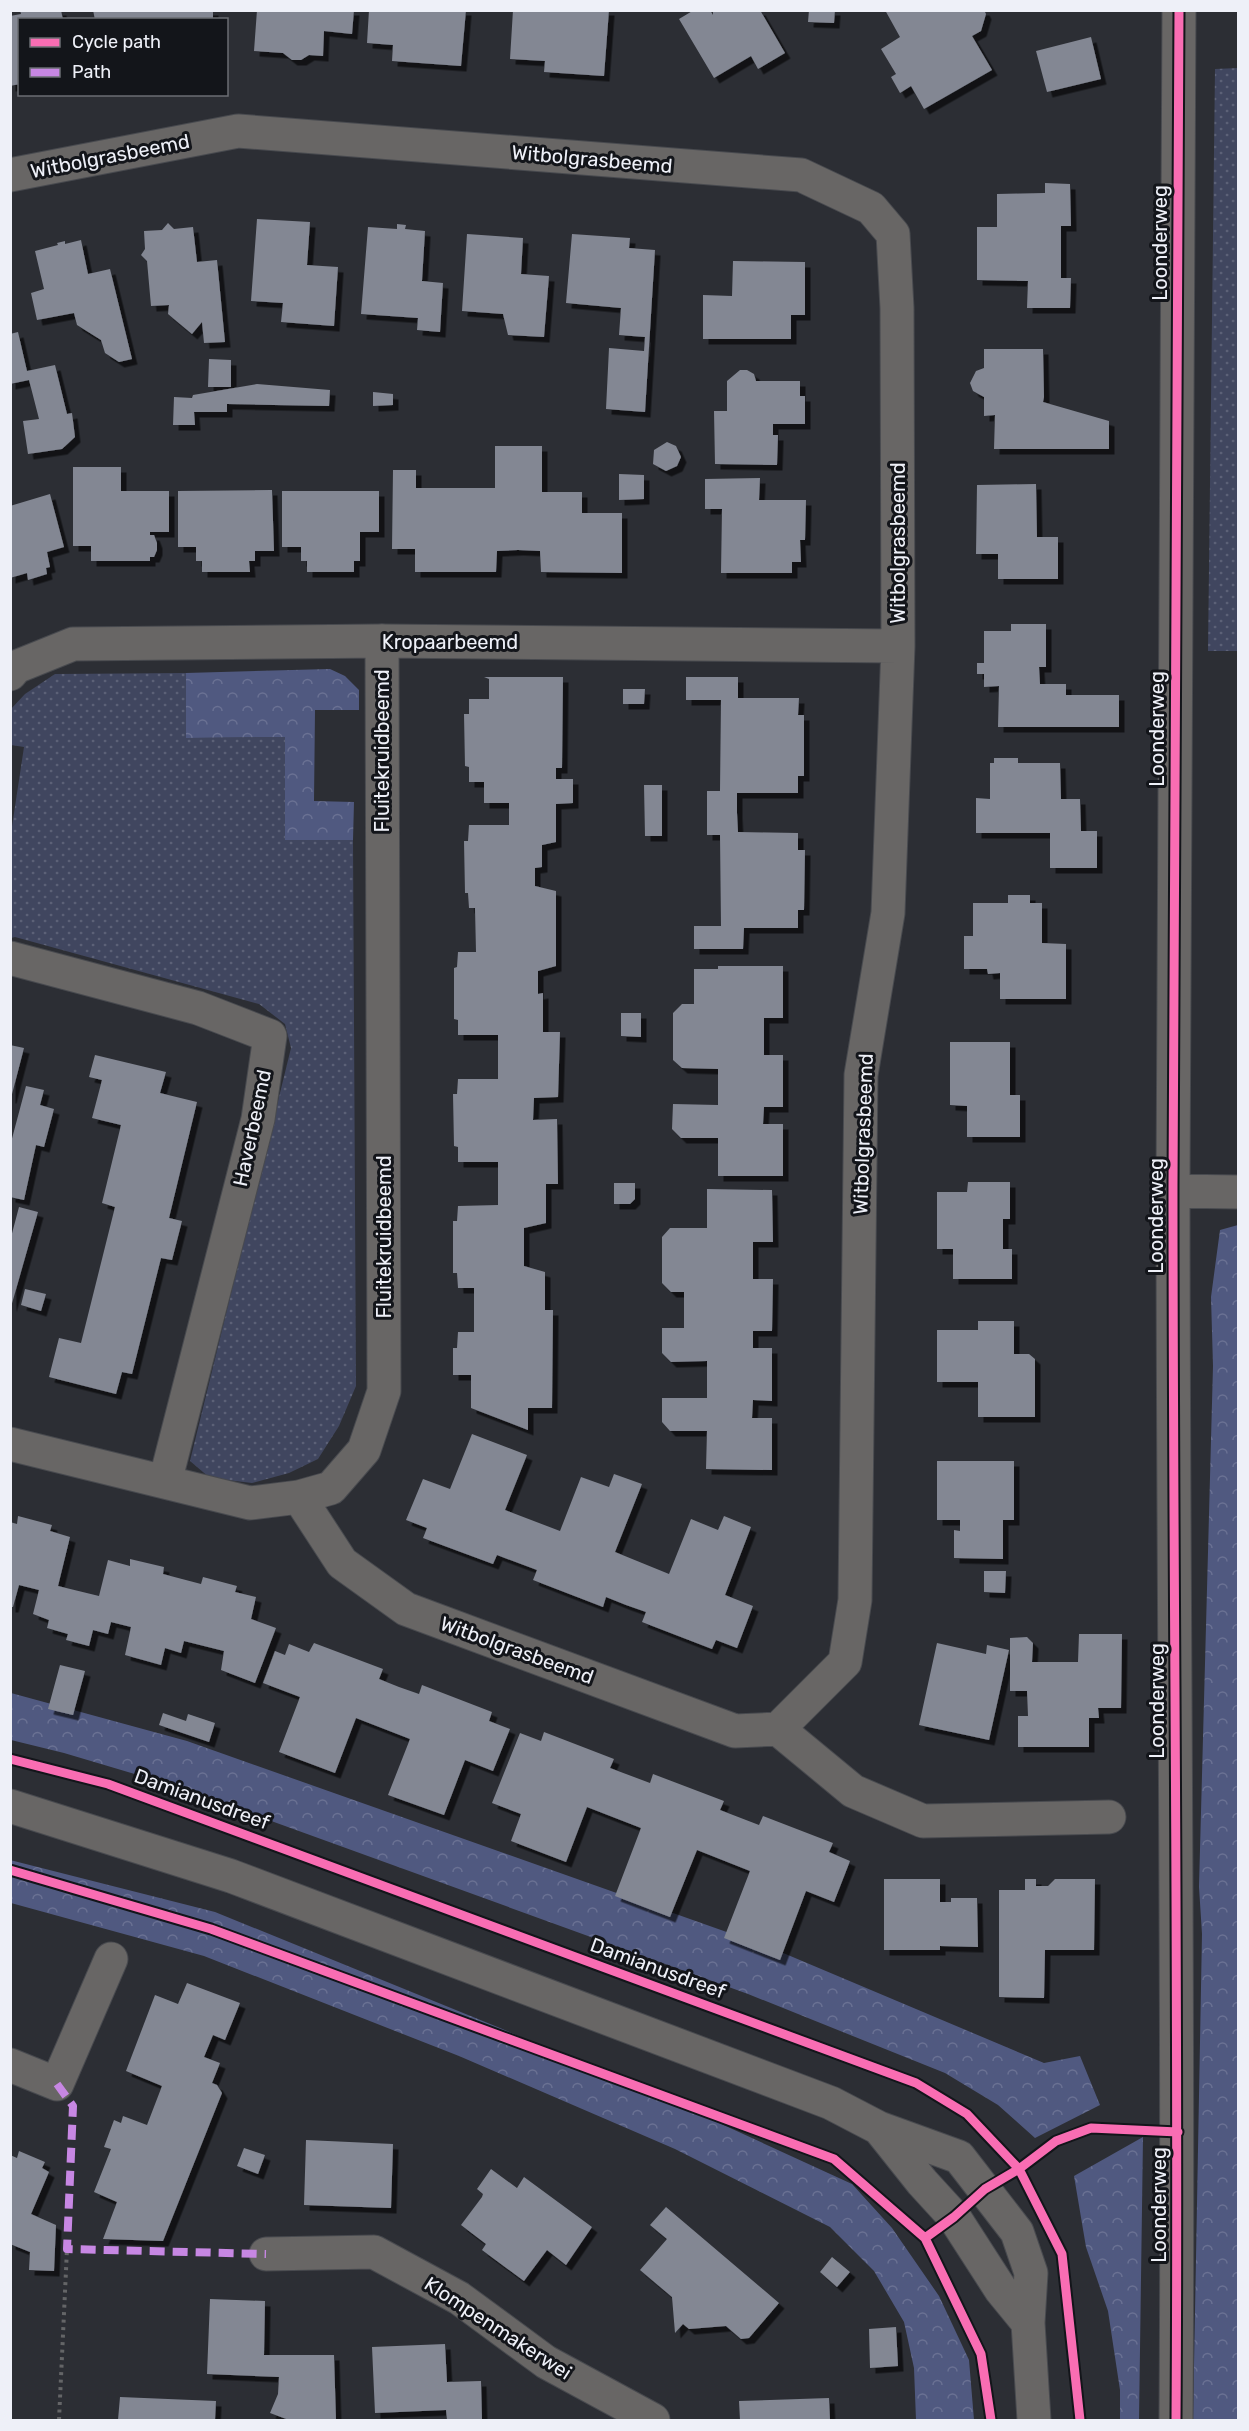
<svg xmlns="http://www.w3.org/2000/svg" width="1249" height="2431" font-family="Rubik,sans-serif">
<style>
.grass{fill:url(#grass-dots)}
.forest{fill:url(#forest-crowns)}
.building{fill:#838793;filter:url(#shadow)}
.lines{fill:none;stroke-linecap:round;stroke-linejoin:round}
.minor-casing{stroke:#484a4f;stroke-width:35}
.tertiary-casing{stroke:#484a4f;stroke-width:35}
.path{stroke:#646567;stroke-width:4;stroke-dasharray:3 4.5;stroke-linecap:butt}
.minor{stroke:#686665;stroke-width:33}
.tertiary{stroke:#686665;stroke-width:33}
.quiet{stroke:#c787e3;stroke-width:8;stroke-dasharray:15 8;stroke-linecap:butt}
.cycleway-casing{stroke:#13151a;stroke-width:13}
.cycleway{stroke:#f96db3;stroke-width:9}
.labels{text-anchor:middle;stroke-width:6;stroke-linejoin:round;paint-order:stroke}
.street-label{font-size:20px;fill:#eef0f8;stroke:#13151a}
</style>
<defs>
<pattern id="grass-dots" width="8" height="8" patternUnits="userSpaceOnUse" patternTransform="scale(1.5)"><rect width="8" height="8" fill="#40465f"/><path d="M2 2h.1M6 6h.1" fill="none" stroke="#5c6177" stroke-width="1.8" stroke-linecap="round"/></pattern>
<pattern id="forest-crowns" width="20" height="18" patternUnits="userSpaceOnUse" patternTransform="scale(1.5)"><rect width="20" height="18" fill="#505980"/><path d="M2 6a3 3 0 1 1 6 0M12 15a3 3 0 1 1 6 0" fill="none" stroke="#6a7193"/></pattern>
<filter id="shadow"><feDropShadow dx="5.5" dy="5.5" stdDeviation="0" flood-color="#0009"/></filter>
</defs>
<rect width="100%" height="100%" fill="#2c2e34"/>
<path class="grass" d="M 1238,68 L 1238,651 L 1208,651 L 1215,69 Z
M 186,673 L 186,738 L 285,737 L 286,840 L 353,840 L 356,1386 L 339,1426 L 318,1459 L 289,1473 L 252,1483 L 210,1478 L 190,1461 L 291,1048 L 285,1024 L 259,1004 L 15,937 L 11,938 L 11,833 L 24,747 L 11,745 L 10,710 L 25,694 L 55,674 Z"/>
<path class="forest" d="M 330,669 L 345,676 L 359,690 L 359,710 L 315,710 L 314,801 L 354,802 L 353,840 L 285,840 L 285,737 L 186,738 L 186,673 Z
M 1238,1225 L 1238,2420 L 1193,2420 L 1202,1934 L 1199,1887 L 1213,1366 L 1211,1297 L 1220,1230 Z
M 11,1693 L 187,1741 L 769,1947 L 1044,2063 L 1080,2056 L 1100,2105 L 1035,2138 L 998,2105 L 945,2073 L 748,1994 L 175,1786 L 64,1753 L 11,1740 Z
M 10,1860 L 215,1912 L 500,2028 L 693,2111 L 852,2184 L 892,2228 L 939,2296 L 969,2360 L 974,2420 L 916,2420 L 914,2368 L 904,2322 L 874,2271 L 830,2227 L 675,2149 L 459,2056 L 204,1956 L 11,1903 Z
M 1143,2137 L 1139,2420 L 1120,2420 L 1120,2390 L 1108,2311 L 1086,2247 L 1074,2176 Z"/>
<path class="building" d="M 20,10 L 61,10 L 63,20 L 20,20 L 20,84 L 10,86 L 10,16 L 21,14 Z
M 93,10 L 213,10 L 213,20 L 95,20 Z
M 257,10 L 354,10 L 352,34 L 324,31 L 323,56 L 309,55 L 301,60 L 292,60 L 283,53 L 254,51 Z
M 369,10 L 466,10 L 461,66 L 392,61 L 393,45 L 367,43 Z
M 513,10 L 609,10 L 604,76 L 544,72 L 545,61 L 510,59 Z
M 694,10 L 710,10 L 713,15 L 713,10 L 760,10 L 785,53 L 758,69 L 751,56 L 714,78 L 679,19 Z
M 809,10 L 835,10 L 834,23 L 808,22 Z
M 885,10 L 984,10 L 986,14 L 981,31 L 972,36 L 992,70 L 924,109 L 911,86 L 900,93 L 891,77 L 896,74 L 881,49 L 900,37 Z
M 1091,37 L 1101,79 L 1047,92 L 1036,51 Z
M 1045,183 L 1070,184 L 1071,226 L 1061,226 L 1061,278 L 1071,278 L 1070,308 L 1027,308 L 1028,281 L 977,280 L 977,227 L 997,227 L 997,194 L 1045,193 Z
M 257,219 L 310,222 L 307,265 L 338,267 L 334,326 L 281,322 L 283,303 L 251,301 Z
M 168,223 L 174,229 L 193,227 L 197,262 L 217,260 L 225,342 L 204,343 L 202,322 L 192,334 L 168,314 L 169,305 L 151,306 L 147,261 L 141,255 L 145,249 L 144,231 L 162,230 Z
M 397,224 L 406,225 L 405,229 L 425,231 L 422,281 L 443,283 L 440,332 L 417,330 L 418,318 L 361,314 L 368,227 L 397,229 Z
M 467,234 L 523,238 L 521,274 L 549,276 L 544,337 L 508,335 L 503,314 L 462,311 Z
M 572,234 L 630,238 L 629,248 L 655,250 L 645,412 L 606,409 L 609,348 L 644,351 L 645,337 L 619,335 L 621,308 L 566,303 Z
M 81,240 L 88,274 L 110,269 L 132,359 L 119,362 L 105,353 L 101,340 L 77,325 L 74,313 L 37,320 L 31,293 L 44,289 L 35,251 L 58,245 L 57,243 L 65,241 L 65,244 Z
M 733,261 L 805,262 L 805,315 L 791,315 L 791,339 L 703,339 L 703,295 L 732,296 Z
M 18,332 L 27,371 L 55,365 L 67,414 L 72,413 L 75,437 L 62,449 L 28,454 L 23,421 L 39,419 L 29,380 L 10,384 L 10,334 Z
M 984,349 L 1043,349 L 1044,397 L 1043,402 L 1109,421 L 1109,449 L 994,449 L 995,415 L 984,416 L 984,397 L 973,391 L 970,383 L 976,371 L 984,368 Z
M 209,359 L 231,360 L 231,387 L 208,387 Z
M 740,370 L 747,370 L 754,374 L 756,381 L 800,381 L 800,396 L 805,396 L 805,424 L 773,424 L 773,435 L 778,435 L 777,465 L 715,464 L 714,411 L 727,411 L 727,381 Z
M 257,384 L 330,390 L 329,406 L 227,404 L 227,412 L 194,412 L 195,425 L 173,425 L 174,397 L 192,398 L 193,395 Z
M 373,392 L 393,394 L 393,405 L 373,406 Z
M 667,442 L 676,446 L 681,457 L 677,466 L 666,471 L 653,464 L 654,450 Z
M 495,446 L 542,446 L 542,492 L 582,492 L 582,513 L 622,513 L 622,573 L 541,572 L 540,551 L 518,550 L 497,551 L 496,572 L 415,572 L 415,549 L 392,549 L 393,470 L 416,470 L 416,488 L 495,488 Z
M 73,467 L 121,467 L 121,491 L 169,491 L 169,532 L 150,532 L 150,535 L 154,535 L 157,543 L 157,550 L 154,557 L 150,557 L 150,561 L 91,561 L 91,546 L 73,546 Z
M 619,474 L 644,475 L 644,499 L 619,500 Z
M 760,478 L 759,500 L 806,500 L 805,540 L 800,540 L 801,562 L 792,562 L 792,573 L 721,573 L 722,509 L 705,509 L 705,479 Z
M 1036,484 L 1037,537 L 1058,537 L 1058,579 L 998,579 L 998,554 L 976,554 L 977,485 Z
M 272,490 L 274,551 L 255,551 L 255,561 L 249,561 L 250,572 L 202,572 L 202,561 L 196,561 L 196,547 L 178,547 L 178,491 Z
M 282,491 L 379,491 L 379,532 L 360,532 L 360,561 L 354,561 L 354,572 L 307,572 L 307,561 L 301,561 L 301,547 L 282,547 Z
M 50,494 L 64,547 L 47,552 L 50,567 L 46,568 L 47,574 L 28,580 L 27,573 L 10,578 L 10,506 Z
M 1011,624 L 1046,624 L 1046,667 L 1039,667 L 1040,684 L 1066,684 L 1066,695 L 1119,695 L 1119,727 L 998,727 L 999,686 L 984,687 L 984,674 L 977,674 L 977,663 L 984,663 L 984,631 L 1011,631 Z
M 484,677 L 563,677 L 562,768 L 556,768 L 556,779 L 573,779 L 573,803 L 556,804 L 556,842 L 542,845 L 542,867 L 535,868 L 535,886 L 556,891 L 556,966 L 538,971 L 538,994 L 543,993 L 543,1032 L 560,1032 L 558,1097 L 534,1098 L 533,1120 L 557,1119 L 558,1184 L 546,1184 L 546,1223 L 524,1228 L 524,1266 L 545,1272 L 545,1310 L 553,1310 L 552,1408 L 528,1408 L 528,1430 L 471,1408 L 471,1375 L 453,1375 L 453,1348 L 457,1348 L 458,1332 L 474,1332 L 474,1288 L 458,1288 L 457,1273 L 453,1273 L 453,1221 L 457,1221 L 458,1206 L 498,1205 L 498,1162 L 458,1162 L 458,1147 L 454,1146 L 453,1094 L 457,1094 L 458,1079 L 498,1079 L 498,1035 L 458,1035 L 458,1020 L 454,1019 L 454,968 L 457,967 L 458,952 L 476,952 L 475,908 L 469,908 L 468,893 L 465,893 L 464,841 L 468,841 L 469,825 L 509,825 L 509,803 L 484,803 L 484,782 L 469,782 L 469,767 L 465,766 L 464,714 L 469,714 L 469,699 L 489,699 L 489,679 Z
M 686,677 L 738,677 L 738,698 L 799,698 L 798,715 L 804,715 L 804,776 L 798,776 L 798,793 L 737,793 L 737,813 L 738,832 L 798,833 L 798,850 L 805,850 L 804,910 L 798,910 L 798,928 L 744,928 L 743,949 L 694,949 L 694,926 L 721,926 L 720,835 L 707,835 L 707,791 L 720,791 L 721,700 L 686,700 Z
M 623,689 L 645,689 L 644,704 L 623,704 Z
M 994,758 L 1018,758 L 1018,763 L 1060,763 L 1061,799 L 1080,799 L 1081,831 L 1097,831 L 1097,868 L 1050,868 L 1050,833 L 976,833 L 976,798 L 990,799 L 990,763 L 994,763 Z
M 644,785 L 662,785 L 662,836 L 645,836 Z
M 1008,895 L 1030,895 L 1030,903 L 1042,903 L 1042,943 L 1066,944 L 1066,999 L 1000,999 L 1000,973 L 988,974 L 987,969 L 964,969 L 964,936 L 973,936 L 973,903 L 1008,903 Z
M 718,966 L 783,966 L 783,1018 L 764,1018 L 764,1055 L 783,1055 L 783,1107 L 764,1107 L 763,1124 L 783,1124 L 783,1176 L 718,1176 L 718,1138 L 681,1138 L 672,1129 L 673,1104 L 718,1105 L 718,1069 L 682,1068 L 673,1060 L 673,1013 L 682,1004 L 694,1004 L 694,969 L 718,969 Z
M 621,1013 L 641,1013 L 641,1037 L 621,1036 Z
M 950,1042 L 1010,1042 L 1010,1095 L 1020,1095 L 1020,1137 L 967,1137 L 967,1106 L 950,1105 Z
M 10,1045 L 24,1048 L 11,1098 L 10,1098 Z
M 95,1055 L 166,1072 L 160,1093 L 197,1102 L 169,1218 L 182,1221 L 172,1260 L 161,1258 L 132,1374 L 122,1372 L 116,1394 L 49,1377 L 59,1338 L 81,1343 L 115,1207 L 102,1203 L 121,1125 L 92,1118 L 102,1080 L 89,1077 Z
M 26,1086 L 44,1090 L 40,1105 L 54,1109 L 44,1147 L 36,1145 L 24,1200 L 10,1197 L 10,1146 Z
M 968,1182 L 1010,1182 L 1010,1219 L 1003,1219 L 1003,1249 L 1012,1249 L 1012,1279 L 953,1279 L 953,1249 L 937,1249 L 937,1192 L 967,1192 Z
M 614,1183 L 635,1183 L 635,1199 L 630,1204 L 614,1204 Z
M 707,1189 L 772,1190 L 773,1242 L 753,1242 L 753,1279 L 773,1279 L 772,1331 L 753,1331 L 753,1348 L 772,1348 L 772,1401 L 753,1400 L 752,1418 L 772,1418 L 772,1470 L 706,1469 L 707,1431 L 670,1431 L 662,1422 L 662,1398 L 707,1398 L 707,1361 L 671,1362 L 662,1353 L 662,1328 L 684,1328 L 684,1292 L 671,1292 L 662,1283 L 662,1237 L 670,1228 L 707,1228 Z
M 19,1207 L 38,1212 L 11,1307 L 10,1241 Z
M 25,1289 L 46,1294 L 41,1311 L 21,1305 Z
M 978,1321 L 1014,1321 L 1014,1354 L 1029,1354 L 1035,1359 L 1035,1417 L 978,1417 L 978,1382 L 937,1382 L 937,1330 L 978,1330 Z
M 472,1434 L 527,1455 L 505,1510 L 560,1531 L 581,1477 L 609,1487 L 614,1474 L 642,1484 L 615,1552 L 669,1574 L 691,1519 L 718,1530 L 724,1516 L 751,1527 L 725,1595 L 753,1606 L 737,1648 L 716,1640 L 712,1649 L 642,1622 L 646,1612 L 626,1605 L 606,1597 L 603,1607 L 533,1580 L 537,1570 L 497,1555 L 493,1564 L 423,1538 L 427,1528 L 406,1520 L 423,1479 L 450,1489 Z
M 937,1461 L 1014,1461 L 1014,1520 L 1003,1520 L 1003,1559 L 954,1558 L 954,1530 L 960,1531 L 960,1520 L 937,1520 Z
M 18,1516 L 52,1525 L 50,1531 L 70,1537 L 58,1586 L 99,1596 L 108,1560 L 130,1566 L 130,1559 L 164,1567 L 163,1574 L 201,1584 L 203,1577 L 237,1586 L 235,1592 L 256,1597 L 251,1619 L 276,1628 L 255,1683 L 221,1670 L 224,1651 L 184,1641 L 181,1653 L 165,1648 L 161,1665 L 125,1655 L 131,1627 L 111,1622 L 108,1634 L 93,1630 L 89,1646 L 66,1640 L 68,1634 L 47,1628 L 49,1620 L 33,1614 L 39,1590 L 19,1585 L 13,1607 L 10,1607 L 10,1522 L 17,1524 Z
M 984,1571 L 1006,1571 L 1005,1593 L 984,1592 Z
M 1079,1634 L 1122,1634 L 1121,1708 L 1098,1708 L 1099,1718 L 1089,1718 L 1089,1747 L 1018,1747 L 1018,1716 L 1028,1716 L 1027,1691 L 1010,1691 L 1010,1638 L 1027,1637 L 1033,1643 L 1032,1662 L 1078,1662 Z
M 314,1643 L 383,1669 L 379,1679 L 399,1687 L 419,1694 L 422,1685 L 492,1712 L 489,1721 L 510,1729 L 493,1771 L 465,1760 L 444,1815 L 388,1795 L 410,1739 L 356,1718 L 335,1773 L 279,1752 L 300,1697 L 263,1683 L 275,1651 L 285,1655 L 289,1644 L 309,1652 Z
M 937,1643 L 986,1654 L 987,1645 L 1009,1650 L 989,1740 L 919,1725 Z
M 60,1665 L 85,1671 L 73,1715 L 48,1709 Z
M 163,1713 L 186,1721 L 188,1714 L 215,1723 L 209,1742 L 159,1725 Z
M 544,1732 L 614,1759 L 610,1768 L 650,1783 L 653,1774 L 724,1801 L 720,1810 L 759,1825 L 763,1816 L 833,1843 L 829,1852 L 850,1861 L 834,1902 L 806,1891 L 780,1960 L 724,1938 L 750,1871 L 697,1850 L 670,1917 L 615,1896 L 641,1828 L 587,1807 L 566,1862 L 511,1841 L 521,1814 L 492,1803 L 520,1733 L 541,1741 Z
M 884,1879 L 940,1879 L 940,1902 L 951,1902 L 951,1898 L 977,1898 L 978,1947 L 940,1946 L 940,1950 L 884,1950 Z
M 1025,1879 L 1036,1879 L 1036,1886 L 1048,1886 L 1055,1879 L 1095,1879 L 1094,1950 L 1045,1950 L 1044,1998 L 999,1997 L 999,1890 L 1025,1890 Z
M 187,1983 L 240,2003 L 225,2040 L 213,2035 L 204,2057 L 220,2063 L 212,2083 L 217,2085 L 222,2093 L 163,2241 L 103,2239 L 117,2202 L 94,2192 L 111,2149 L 104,2147 L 114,2120 L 121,2123 L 123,2116 L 147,2125 L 162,2086 L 126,2071 L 155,1995 L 178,2004 Z
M 306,2140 L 393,2144 L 391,2208 L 304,2205 Z
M 244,2148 L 265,2155 L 258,2174 L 237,2166 Z
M 19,2151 L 45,2162 L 42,2168 L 49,2172 L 31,2214 L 56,2225 L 54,2271 L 29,2270 L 30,2252 L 10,2244 L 10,2155 L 17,2158 Z
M 491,2169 L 517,2188 L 524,2177 L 592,2227 L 566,2265 L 547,2250 L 524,2281 L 482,2250 L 486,2244 L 461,2225 L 482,2197 L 483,2194 L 477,2189 Z
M 666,2207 L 779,2303 L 749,2338 L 741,2339 L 726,2326 L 689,2329 L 683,2324 L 675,2333 L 672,2297 L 640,2270 L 667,2239 L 650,2225 Z
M 832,2257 L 850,2272 L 837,2287 L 820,2272 Z
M 210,2299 L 265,2301 L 264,2355 L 334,2355 L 336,2420 L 289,2420 L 270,2413 L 278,2394 L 279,2377 L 207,2374 Z
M 896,2327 L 898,2366 L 870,2368 L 869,2329 Z
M 445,2344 L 447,2382 L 481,2381 L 482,2420 L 447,2420 L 446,2410 L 375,2413 L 372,2347 Z
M 120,2397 L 216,2401 L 215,2420 L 118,2420 Z
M 829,2398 L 830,2420 L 740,2420 L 739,2401 Z"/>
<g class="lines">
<g class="minor-casing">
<path id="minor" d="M 10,175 L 238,131 L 801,175 L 871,208 L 893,234 L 897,308 L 898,646 L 888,913 L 861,1075 L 855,1600 L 845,1662 L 778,1729 L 735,1731 L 406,1609 L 342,1563 L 299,1497
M 10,674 L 16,667 L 73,644 L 382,641 L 898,646
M 10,958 L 198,1008 L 270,1036 L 258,1119 L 165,1482
M 1173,1191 L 1238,1192
M 10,1444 L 250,1503 L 299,1497 L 331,1488 L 364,1450 L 384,1391 L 382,641
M 778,1729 L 853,1791 L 923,1821 L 1109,1817
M 10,2065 L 57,2084 L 111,1959
M 266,2254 L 374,2252 L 459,2298 L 546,2362 L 653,2420
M 1176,2420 C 1179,2009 1173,1597 1173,1185 C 1174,794 1177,402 1179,10"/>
</g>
<g class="tertiary-casing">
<path id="tertiary" d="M 10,1806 L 231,1876 L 831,2103 L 879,2128 L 959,2157 L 1017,2232 L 1031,2273 L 1028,2323 L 1034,2420
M 879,2128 L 922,2182 L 954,2217 L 1001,2290 L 1028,2323"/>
</g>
<path class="path" d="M 59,2420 L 67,2249"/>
<use href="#minor" class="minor"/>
<use href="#tertiary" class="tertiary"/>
<path class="quiet" d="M 57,2084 L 73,2106 L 67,2249 L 266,2254"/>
<g class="cycleway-casing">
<path id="cycleway" d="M 10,1759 L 108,1784 L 916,2083 L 967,2114 L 1019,2169 L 1062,2254 L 1080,2420
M 10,1870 L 211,1929 L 834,2159 L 925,2238 L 981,2354 L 991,2420
M 925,2238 L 954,2217 L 985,2189 L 1019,2169 L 1056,2141 L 1091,2128 L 1178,2132
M 1176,2420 C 1179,2009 1173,1597 1173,1185 C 1174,794 1177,402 1179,10"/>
</g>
<use href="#cycleway" class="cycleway"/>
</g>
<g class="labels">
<g class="street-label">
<text transform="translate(110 156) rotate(-11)" y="7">Witbolgrasbeemd</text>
<text transform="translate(592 159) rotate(5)" y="7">Witbolgrasbeemd</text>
<text transform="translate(1160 243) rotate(-90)" y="7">Loonderweg</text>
<text transform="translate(898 543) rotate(-90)" y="7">Witbolgrasbeemd</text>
<text x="450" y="649">Kropaarbeemd</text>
<text transform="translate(1157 729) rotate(-90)" y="7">Loonderweg</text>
<text transform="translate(382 751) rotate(-90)" y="7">Fluitekruidbeemd</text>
<text transform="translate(252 1128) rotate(-78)" y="7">Haverbeemd</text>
<text transform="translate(863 1134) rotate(-88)" y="7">Witbolgrasbeemd</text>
<text transform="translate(1156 1216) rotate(-90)" y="7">Loonderweg</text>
<text transform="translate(384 1237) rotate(-90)" y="7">Fluitekruidbeemd</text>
<text transform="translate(517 1650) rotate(20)" y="7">Witbolgrasbeemd</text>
<text transform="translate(1157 1701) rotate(-90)" y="7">Loonderweg</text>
<text transform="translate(202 1799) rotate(20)" y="7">Damianusdreef</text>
<text transform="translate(658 1968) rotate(20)" y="7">Damianusdreef</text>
<text transform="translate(1159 2205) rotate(-90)" y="7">Loonderweg</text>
<text transform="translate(498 2328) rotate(33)" y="7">Klompenmakerwei</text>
</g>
</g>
<rect width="1249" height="2431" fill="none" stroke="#eef0f8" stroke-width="24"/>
<rect x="18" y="18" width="210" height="78" fill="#13151a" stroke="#6b6d73" stroke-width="1.5"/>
<rect x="30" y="38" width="30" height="9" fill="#f96db3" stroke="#6b6d73" stroke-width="1.5"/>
<text x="72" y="48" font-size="18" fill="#eef0f8">Cycle path</text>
<rect x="30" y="68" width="30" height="9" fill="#c787e3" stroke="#6b6d73" stroke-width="1.5"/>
<text x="72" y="78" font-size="18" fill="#eef0f8">Path</text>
</svg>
